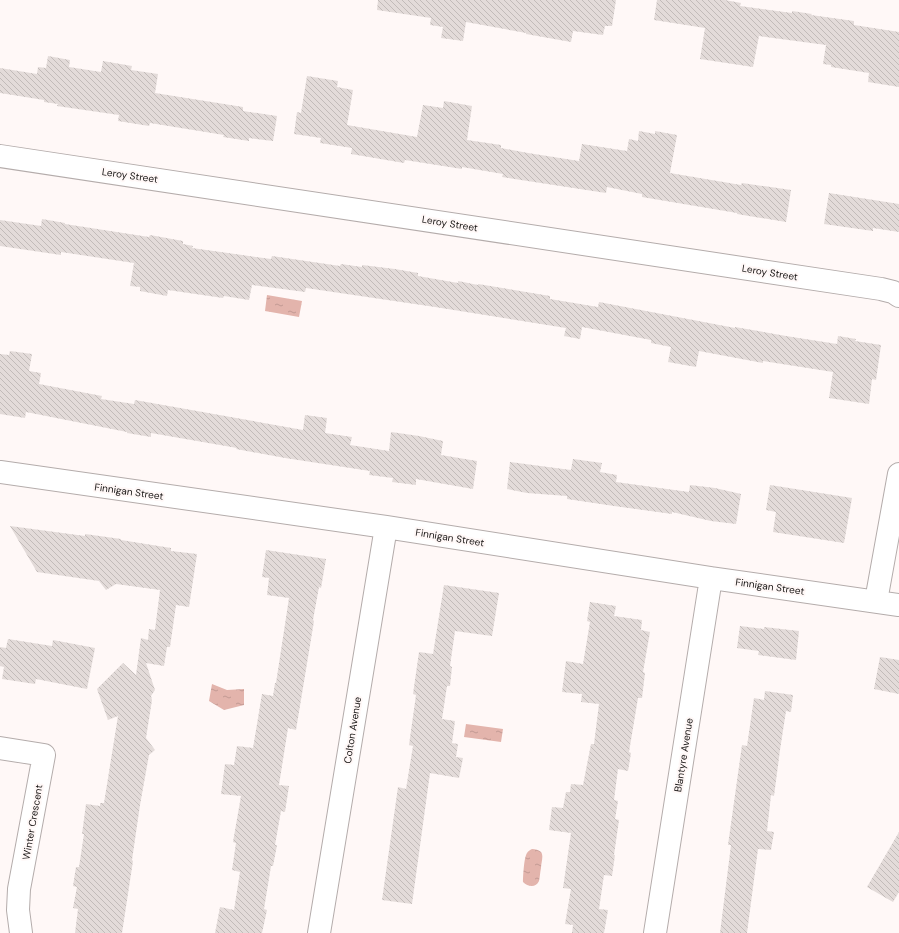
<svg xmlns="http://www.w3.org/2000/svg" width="899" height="933" font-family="'DM Sans',sans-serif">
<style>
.water{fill:url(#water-ripples)}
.building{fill:url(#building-back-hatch)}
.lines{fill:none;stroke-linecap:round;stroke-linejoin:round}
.minor-casing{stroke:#b4acab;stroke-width:24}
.minor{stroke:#fff;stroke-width:22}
.labels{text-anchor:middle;stroke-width:4;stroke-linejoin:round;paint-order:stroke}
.street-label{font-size:10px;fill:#161312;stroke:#fff8f7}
</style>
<defs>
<pattern id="water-ripples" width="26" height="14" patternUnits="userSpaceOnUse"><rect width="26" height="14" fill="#e3b4ac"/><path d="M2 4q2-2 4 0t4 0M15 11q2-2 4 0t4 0" fill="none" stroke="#c29a93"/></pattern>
<pattern id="building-back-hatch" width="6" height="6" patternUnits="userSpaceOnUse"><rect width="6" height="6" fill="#e3dbd9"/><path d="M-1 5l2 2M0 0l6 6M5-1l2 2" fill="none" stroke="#c2bbb9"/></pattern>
</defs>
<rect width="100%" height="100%" fill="#fff8f7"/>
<path class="water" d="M 267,295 L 302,301 L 299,317 L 265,311 Z
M 212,684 L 227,690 L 244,689 L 244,705 L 224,710 L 209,701 Z
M 466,724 L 503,729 L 501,742 L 464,737 Z
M 532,849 C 535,849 539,850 541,852 C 544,856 541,863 541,868 C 540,872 540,877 539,881 C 536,888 528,887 523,882 C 523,877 524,857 527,853 C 528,851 530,850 532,849 Z"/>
<path class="building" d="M 378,0 L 616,0 L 612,26 L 605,26 L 603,35 L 573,31 L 571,42 L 526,34 L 526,33 L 466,22 L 463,41 L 441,38 L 443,27 L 430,25 L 431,18 L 377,10 Z
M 657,0 L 725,0 L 741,3 L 740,6 L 792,13 L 792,11 L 812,14 L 811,15 L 854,21 L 854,25 L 899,32 L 899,87 L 868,82 L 869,73 L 831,67 L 831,65 L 823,64 L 826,45 L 759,36 L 753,67 L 700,59 L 705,28 L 654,20 Z
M 48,56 L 70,60 L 69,67 L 101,72 L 103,61 L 132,66 L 131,70 L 158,74 L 155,93 L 243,107 L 243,111 L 277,116 L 273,141 L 249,138 L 249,141 L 223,137 L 224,135 L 150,123 L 149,126 L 118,121 L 119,115 L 57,106 L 58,104 L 44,102 L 44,100 L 0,93 L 0,68 L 37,74 L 38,67 L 46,68 Z
M 307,76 L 338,81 L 337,87 L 353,90 L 347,125 L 417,137 L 423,105 L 443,108 L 444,101 L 472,106 L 467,140 L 501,145 L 501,148 L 528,153 L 579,161 L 582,144 L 627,151 L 629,139 L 638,141 L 639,131 L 655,134 L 655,131 L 677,135 L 670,173 L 741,185 L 742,183 L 791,190 L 786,222 L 737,214 L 737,213 L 642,197 L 642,194 L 607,187 L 606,193 L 502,177 L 503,174 L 462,167 L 462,169 L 405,160 L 404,163 L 351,154 L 352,148 L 320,143 L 321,138 L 294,134 L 297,112 L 301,113 Z
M 829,193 L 899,204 L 899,232 L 873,228 L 873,231 L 824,224 Z
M 42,219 L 65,223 L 65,224 L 149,237 L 150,235 L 183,241 L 183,244 L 193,246 L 192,248 L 271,259 L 272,256 L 340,266 L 341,264 L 362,267 L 362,265 L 395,269 L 418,273 L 418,276 L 458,283 L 458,281 L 478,285 L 478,284 L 550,296 L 550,299 L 598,307 L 599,302 L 735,328 L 735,327 L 786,336 L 837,344 L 838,336 L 856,339 L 855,341 L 881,345 L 876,380 L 872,379 L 869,404 L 829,398 L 833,372 L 763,361 L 763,363 L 699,351 L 696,367 L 668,362 L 671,347 L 651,343 L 651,340 L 582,327 L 580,339 L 564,336 L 566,328 L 435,307 L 306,288 L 305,292 L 252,285 L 249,300 L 224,296 L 223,298 L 168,290 L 167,296 L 140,291 L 140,287 L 130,286 L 134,263 L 61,252 L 61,255 L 0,246 L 0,220 L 41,226 Z
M 10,351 L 32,354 L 29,371 L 41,373 L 39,384 L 102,396 L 101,399 L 134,404 L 135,400 L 303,430 L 305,415 L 327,418 L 325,433 L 352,437 L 350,445 L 389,451 L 391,432 L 419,436 L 443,441 L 441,455 L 477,461 L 473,489 L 416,479 L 416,485 L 392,482 L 393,478 L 369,475 L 370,471 L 285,458 L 236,449 L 237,448 L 151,433 L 151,437 L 127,433 L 127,432 L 26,412 L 25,418 L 0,414 L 0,354 L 9,355 Z
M 573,459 L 602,463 L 600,472 L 617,475 L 616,482 L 689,492 L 690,485 L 715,488 L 741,494 L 736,524 L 711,521 L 672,512 L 672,514 L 614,506 L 567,499 L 567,496 L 527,493 L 507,489 L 510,462 L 571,470 Z
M 770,485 L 852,498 L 844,543 L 773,532 L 776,512 L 766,510 Z
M 10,526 L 85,536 L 85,534 L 121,539 L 121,540 L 171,548 L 171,551 L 197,554 L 189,607 L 176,605 L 170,647 L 167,647 L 164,666 L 146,663 L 155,690 L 151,696 L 152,700 L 146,738 L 155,750 L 149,755 L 140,805 L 132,860 L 133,861 L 122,933 L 75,933 L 78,909 L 73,908 L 77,887 L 73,886 L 76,867 L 79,867 L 84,834 L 82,834 L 86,804 L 100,806 L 100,803 L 104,803 L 118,716 L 108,720 L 97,689 L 123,663 L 136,675 L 141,638 L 148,640 L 149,629 L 155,630 L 160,590 L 116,584 L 106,590 L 99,581 L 37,572 Z
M 266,550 L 326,559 L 321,588 L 319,587 L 313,620 L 314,621 L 296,730 L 288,728 L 279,785 L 289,786 L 285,812 L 281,811 L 275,845 L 277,845 L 273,866 L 271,866 L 264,909 L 267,910 L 262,933 L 215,933 L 220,907 L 234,910 L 240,872 L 232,870 L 236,843 L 233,842 L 241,796 L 221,794 L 225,764 L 234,765 L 237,746 L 253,748 L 262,694 L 273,696 L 275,683 L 276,683 L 289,598 L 267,595 L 269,578 L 262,577 Z
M 444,585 L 499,593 L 492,636 L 455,631 L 450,666 L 452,667 L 450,686 L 447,686 L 442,719 L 455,721 L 452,743 L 458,744 L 456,757 L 463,758 L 459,778 L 430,773 L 412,904 L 382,900 L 398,787 L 406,789 L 413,746 L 409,745 L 416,695 L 413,694 L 419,652 L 433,654 Z
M 590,602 L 616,606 L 614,616 L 642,620 L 641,630 L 650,632 L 643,672 L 645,673 L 642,698 L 638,698 L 629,752 L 631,753 L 628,771 L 618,769 L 614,800 L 618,801 L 615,819 L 619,820 L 614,855 L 615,855 L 612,876 L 604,875 L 599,909 L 608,910 L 604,933 L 572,933 L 573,925 L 565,924 L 571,889 L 563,888 L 571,833 L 549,830 L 552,807 L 563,808 L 566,792 L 570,792 L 571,784 L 583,785 L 591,744 L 594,744 L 599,704 L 581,702 L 582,694 L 562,692 L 566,661 L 583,664 L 590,622 L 587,621 Z
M 740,626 L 764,629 L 764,627 L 799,631 L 796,660 L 758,655 L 759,651 L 737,648 Z
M 8,639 L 52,646 L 53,640 L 95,648 L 87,689 L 36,679 L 35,684 L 2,679 L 4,667 L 0,666 L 0,647 L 6,648 Z
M 880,657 L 899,660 L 899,694 L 874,689 Z
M 765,691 L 793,695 L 791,712 L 786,711 L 780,750 L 774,796 L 771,795 L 767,831 L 774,832 L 771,850 L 758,849 L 747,933 L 720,933 L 731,845 L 728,845 L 742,745 L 747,746 L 754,698 L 764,700 Z
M 899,832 L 899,892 L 893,902 L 867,887 Z"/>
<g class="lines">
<g class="minor-casing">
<path id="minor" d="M 0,156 L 881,289 L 893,292 L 899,296
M 0,472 L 386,527 L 711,578 L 899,605
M 876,601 L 899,474
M 0,748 L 44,755 L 19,889 L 18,910 L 21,933
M 319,933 L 386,527
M 655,933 L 711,578"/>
</g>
<use href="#minor" class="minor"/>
</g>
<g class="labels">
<g class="street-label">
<text transform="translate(130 175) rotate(8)" y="4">Leroy Street</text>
<text transform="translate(450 223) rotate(9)" y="4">Leroy Street</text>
<text transform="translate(770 272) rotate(9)" y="4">Leroy Street</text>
<text transform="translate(129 491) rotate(8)" y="4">Finnigan Street</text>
<text transform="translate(450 537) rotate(9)" y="4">Finnigan Street</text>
<text transform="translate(770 586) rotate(8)" y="4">Finnigan Street</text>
<text transform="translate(352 730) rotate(-81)" y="4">Colton Avenue</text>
<text transform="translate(683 755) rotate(-81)" y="4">Blantyre Avenue</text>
<text transform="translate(32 822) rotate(-80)" y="4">Winter Crescent</text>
</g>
</g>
</svg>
